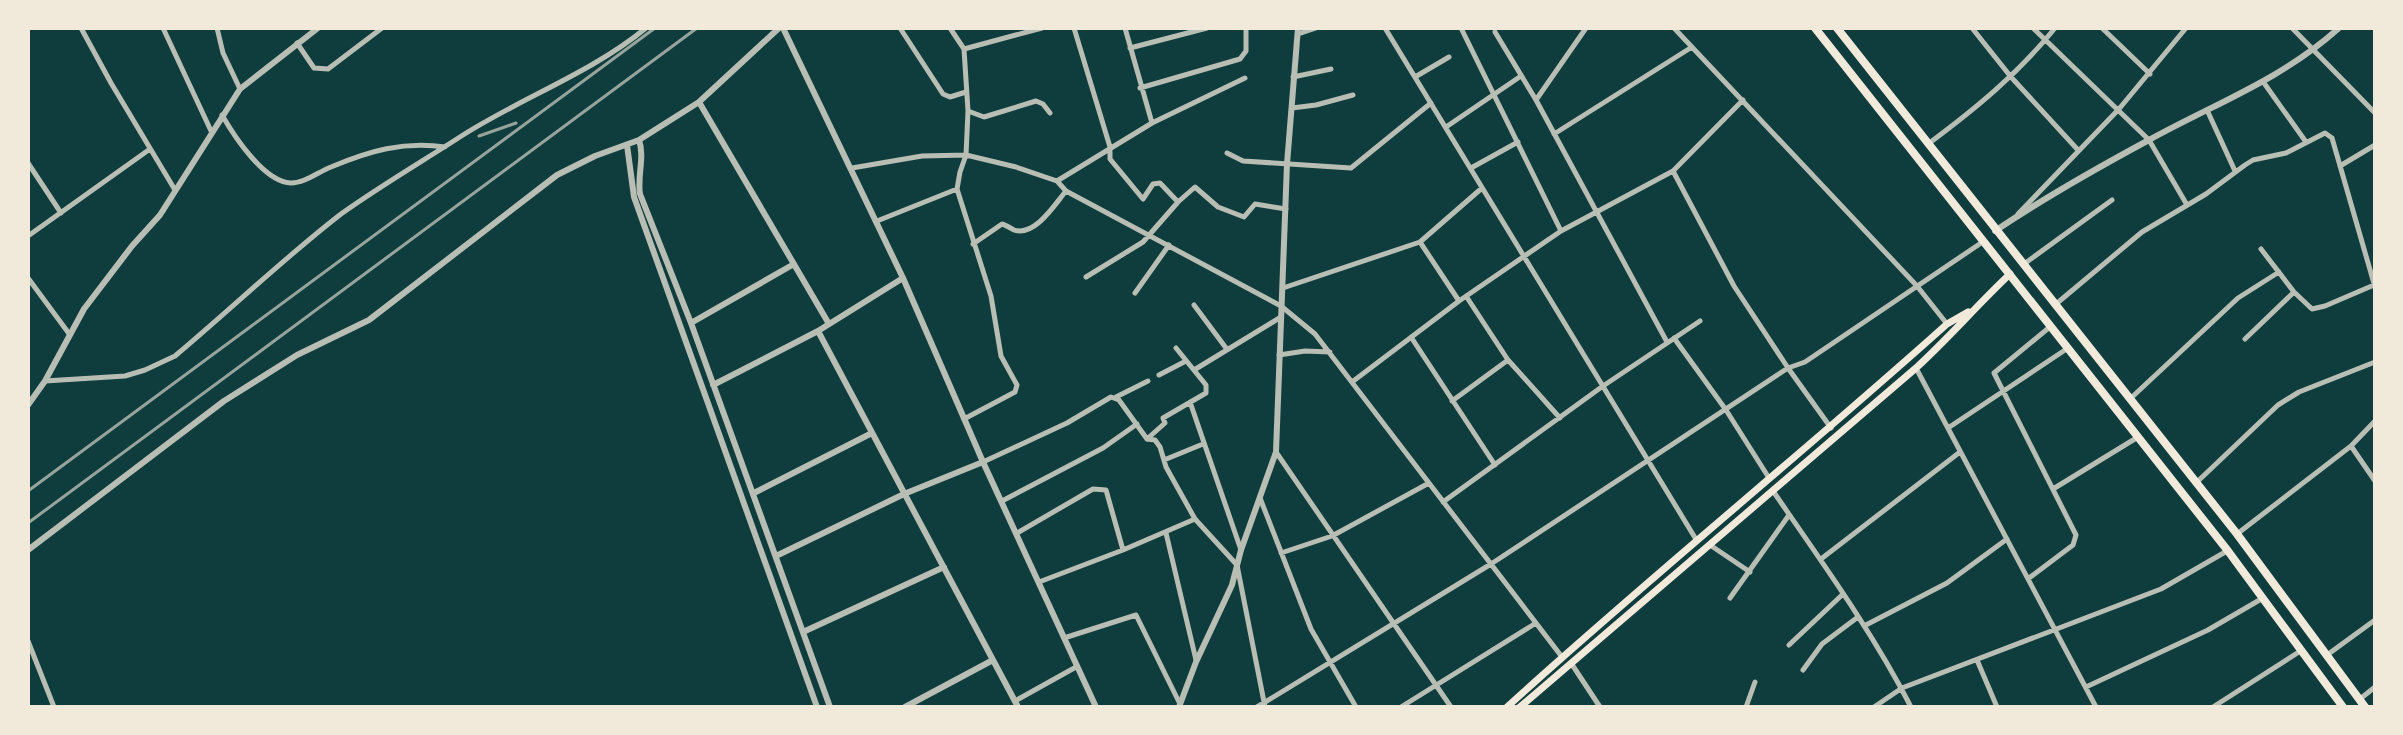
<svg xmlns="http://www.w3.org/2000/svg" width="2403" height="735" font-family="'Sofia Sans Condensed',sans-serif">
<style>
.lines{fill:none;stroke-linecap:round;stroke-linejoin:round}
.minor{stroke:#b8beb3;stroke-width:5}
.tertiary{stroke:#b8beb3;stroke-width:6}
.secondary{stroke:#f1e9da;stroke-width:7}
.primary{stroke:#f1e9da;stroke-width:8}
.rail{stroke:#97a49c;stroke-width:3}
</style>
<rect width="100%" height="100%" fill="#0f3d3e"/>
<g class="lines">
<path class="minor" d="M 81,28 L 111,83 L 175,190
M 163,28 L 212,133
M 217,28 L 223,53 L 240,89
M 900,28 L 943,94 L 950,97 L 966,92
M 950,28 L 964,49 L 968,111 L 966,155 L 960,172 L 957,189 L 991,296 L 1001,356 L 1017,385 L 1015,392 L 964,419
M 1074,28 L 1110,147 L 1110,159 L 1143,199 L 1153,184 L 1160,183 L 1178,202
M 1125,28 L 1152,123
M 1385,28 L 1697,541
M 1461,28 L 1561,231
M 1674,28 L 1917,286 L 1947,324
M 1972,28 L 2011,77 L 2078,150
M 2033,28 L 2149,140 L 2187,205
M 2102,28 L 2150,74
M 2292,28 L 2375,113
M 1495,32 L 1536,100 L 1667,342
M 1298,34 L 1316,28
M 297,43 L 314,68 L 328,69 L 382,28
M 1130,48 L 1207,28
M 964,49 L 1042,28
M 1293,77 L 1331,69
M 1415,77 L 1449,57
M 2264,83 L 2306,142
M 1140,88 L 1240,59 L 1246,51 L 1246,28
M 1536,100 L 1586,28
M 1292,108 L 1316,105 L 1353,95
M 2207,110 L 2235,171
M 968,111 L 984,117 L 1036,101 L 1043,104 L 1050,113
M 222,115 C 234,136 264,182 291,183 C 305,183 318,172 331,167 C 369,151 403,141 445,147
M 1446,127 L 1521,76
M 1554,134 L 1692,47
M 1928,144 C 1975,109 2018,74 2055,28
M 1227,153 L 1243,161 L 1351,168 L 1431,103
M 28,163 L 61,213
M 2340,166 L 2375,145
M 852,168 L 922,156 L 966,155 L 1016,167 L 1057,181 L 1066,191 L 1281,306 L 1315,334 L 1562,657
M 1471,168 L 1518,142
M 1673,171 L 1734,286 L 1788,368 L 1831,428
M 1057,181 L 1152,123 L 1245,78
M 2018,214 L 2119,109 L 2186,28
M 877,221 L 957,189
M 28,236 L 150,149
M 1420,242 L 1459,301
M 973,244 L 1002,224 C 1006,225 1010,228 1014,230 C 1035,237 1055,204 1066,191
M 2261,249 L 2294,292 L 2312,309 L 2325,306 L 2374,285
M 2024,264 L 2112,200
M 1086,277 L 1143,242 L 1178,202 L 1195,187 L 1218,207 L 1244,217 L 1255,204 L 1286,209
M 28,278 L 70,335
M 1283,288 L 1420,242 L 1482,188
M 1135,293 L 1169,245
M 1466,296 L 1508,360 L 1560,418
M 2056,304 L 2142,232 L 2206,194 L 2245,165 L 2253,160 L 2286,153 L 2325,133 L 2332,138 L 2375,287
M 1194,305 L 1226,348
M 1411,337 L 1495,465
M 1674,338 L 1726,410 L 1769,478
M 2245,339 L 2294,292
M 1279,355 L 1305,351 L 1330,352
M 1916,368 L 2096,707
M 1194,370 L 1281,317
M 1159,375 L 1186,361
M 45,381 L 125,376 L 145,370 L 175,356 C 230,310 284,258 341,214 C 380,186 423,161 463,135 C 523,97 591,73 646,28
M 1352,382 L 1459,301 L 1561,231 L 1673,171 L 1743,100
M 1116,397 L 1148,381
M 2131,398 L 2238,298 L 2279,272
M 1452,401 L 1508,360
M 1190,402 L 1241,550
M 1948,428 L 2068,348
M 1147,439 L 1165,423 L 1163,418 L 1206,393 L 1206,385 L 1176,348
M 2351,446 L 2375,481
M 1276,452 L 1451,707
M 1164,460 L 1203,444
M 983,462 L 1067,423 L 1111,397 L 1119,400 L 1147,439 L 1155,440 L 1160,447 L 1166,467 L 1195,519 L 1237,565 L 1265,707
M 2197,482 L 2278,405 L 2299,392 L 2375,362
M 2053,489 L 2138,437
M 1773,491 C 1821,561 1872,631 1911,707
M 1260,498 L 1311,629 L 1356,707
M 1002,501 L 1103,448 L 1137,424
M 1443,502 L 1603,386 L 1700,321
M 1017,533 L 1093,489 L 1106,490 L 1123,550 L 1039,582
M 1166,533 L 1196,660
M 2237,534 L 2351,446 L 2375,421
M 1710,545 L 1750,572
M 1123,550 L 1195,519
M 1281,553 L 1332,536 L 1429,483
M 1821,559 L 1960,452
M 2029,578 L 2073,545 L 2076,535 L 1994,373 L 2051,326
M 1730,598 L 1789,515
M 1864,626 L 1947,583 L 2007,539
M 1064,638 L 1136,615 L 1180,704
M 28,641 L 54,707
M 1789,645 L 1843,594
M 2327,655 L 2375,620
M 1977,660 L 1997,707
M 1571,663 L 1600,707
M 1803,670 L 1822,644 L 1858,617
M 2086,687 L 2208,630 L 2263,598
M 2360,699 L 2375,687
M 1015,701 L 1076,667
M 1257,707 L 1491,564 L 1788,368 L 1805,362 L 1984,241
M 1401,707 L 1536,623
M 1746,707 L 1755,682
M 1874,707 L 1902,688 L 2161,589 L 2227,551
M 2213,707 L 2302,650"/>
<path class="tertiary" d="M 783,28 L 903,278 L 983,462 L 1096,707
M 699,102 L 829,324
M 639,140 C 645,157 637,176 640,194 L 691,323 L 830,707
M 627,145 L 634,197 L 817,707
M 1995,231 C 2044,198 2097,168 2149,140 C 2216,103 2281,80 2339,28
M 691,323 L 794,264
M 818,331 L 1018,707
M 713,385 L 818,331 L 903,278
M 28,405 L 45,381 L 84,309 L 132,246 L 160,215 L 240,89 L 318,28
M 754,493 L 872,433
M 28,550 L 224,401 L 297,355 L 369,320 L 557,175 L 595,156 L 639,140 L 699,102 L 779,28
M 776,556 L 904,494 L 983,462
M 803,632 L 944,567
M 905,707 L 993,660
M 1179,707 L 1196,662 L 1232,585 L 1241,550 L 1276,452 L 1287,164 L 1298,28"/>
<path class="secondary" d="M 1507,707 C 1651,576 1802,454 1947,324 L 1968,312
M 1520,707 L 1916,368 C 1949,338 1977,305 2010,274"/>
<path class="primary" d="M 1815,28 L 2228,551 L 2343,707
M 1837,28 L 2237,534 L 2365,707"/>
<path class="rail" d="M 479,136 L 516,123
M 28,491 L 655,28
M 28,523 L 697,28"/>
</g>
<rect width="2403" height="735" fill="none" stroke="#f1e9da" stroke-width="60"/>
</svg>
